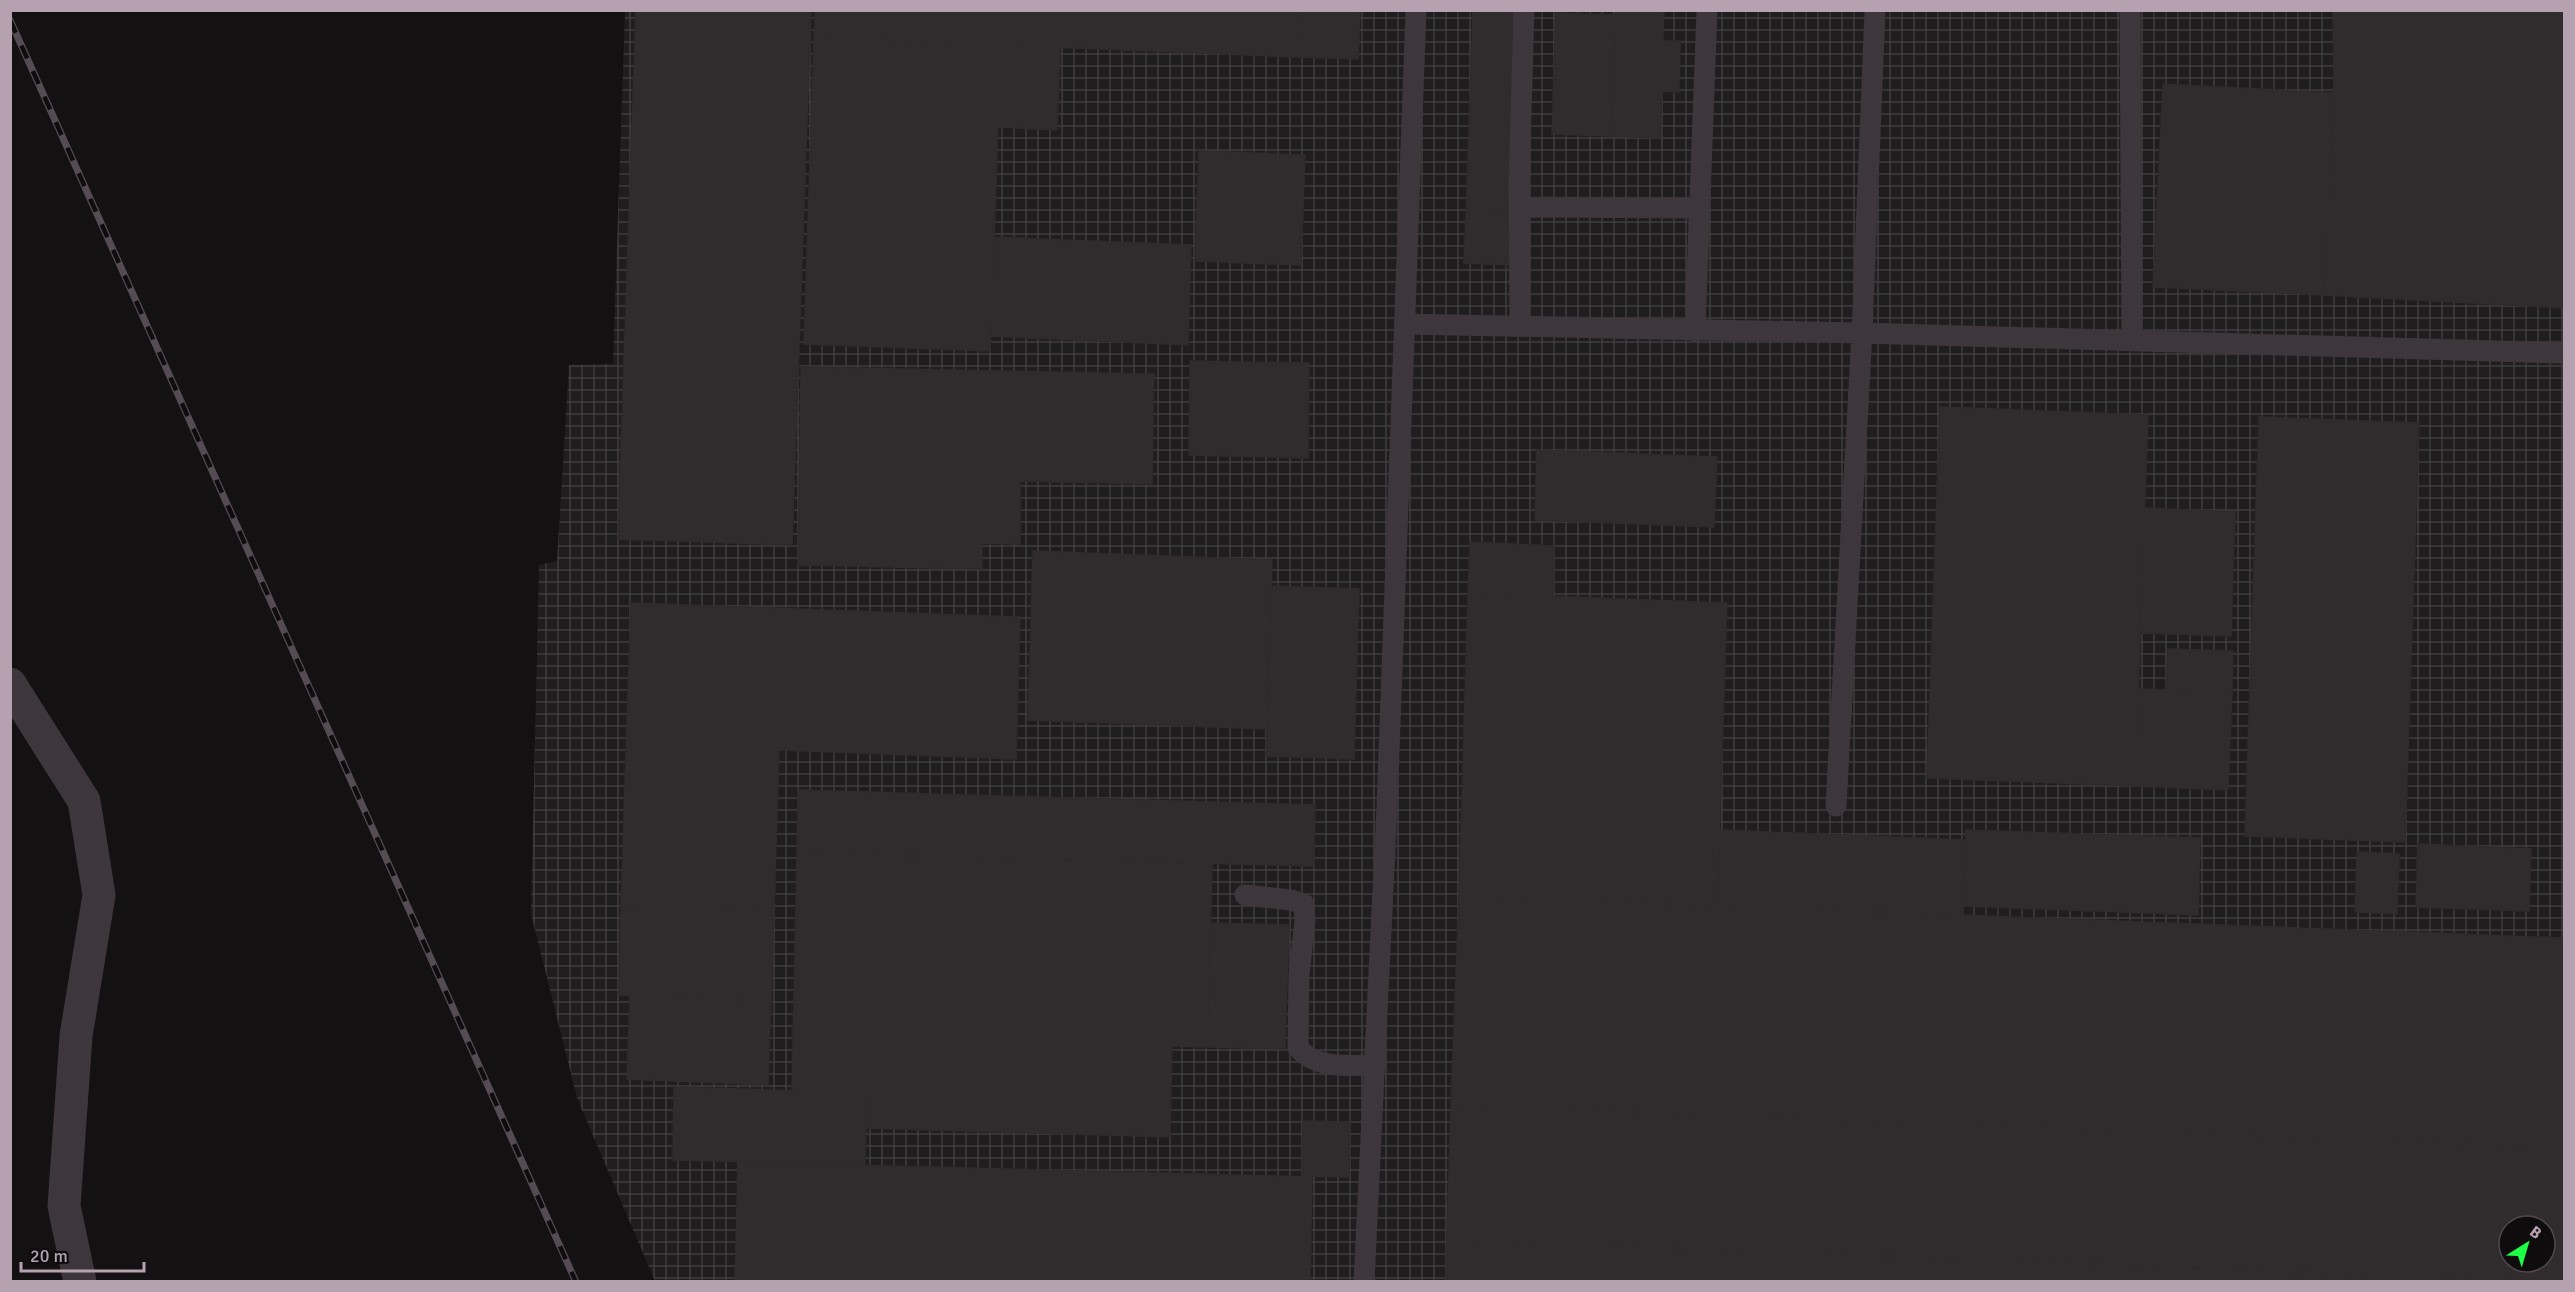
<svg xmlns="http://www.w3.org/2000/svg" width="2575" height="1292" font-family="Signika,sans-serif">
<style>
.industrial{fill:url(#industrial-grid);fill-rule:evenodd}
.building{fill:#302c2d;stroke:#2f2b2d;stroke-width:1.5;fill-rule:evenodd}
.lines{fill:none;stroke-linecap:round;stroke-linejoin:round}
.lane{stroke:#3d363b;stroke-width:21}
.street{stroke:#3d363b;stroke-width:33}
.rail-casing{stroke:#554c53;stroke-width:7}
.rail{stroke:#0e0c0d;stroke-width:4.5;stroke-dasharray:14;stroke-linecap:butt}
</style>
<defs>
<pattern id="industrial-grid" width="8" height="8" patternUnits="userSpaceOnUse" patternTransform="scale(1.5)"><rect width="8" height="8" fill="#201d1e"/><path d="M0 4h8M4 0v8" fill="none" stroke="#3e3b3c"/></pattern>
</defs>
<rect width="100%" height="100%" fill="#131112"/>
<path class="industrial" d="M 625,11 L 2564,11 L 2564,1281 L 655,1281 L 577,1098 L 531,914 L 539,565 L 557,561 L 569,365 L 613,364 ZM 2509,1226 L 2545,1226 L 2545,1262 L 2509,1262 Z"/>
<path class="building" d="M 636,10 L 811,10 L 792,545 L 618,539 Z
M 815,10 L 1298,10 L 1296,57 L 814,37 Z
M 1298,10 L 1360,10 L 1358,59 L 1296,57 Z
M 1473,10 L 1517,10 L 1511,214 L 1466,213 Z
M 1616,10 L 1664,10 L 1663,41 L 1680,41 L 1679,92 L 1662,91 L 1660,138 L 1612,136 Z
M 2333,10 L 2564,10 L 2564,308 L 2324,295 L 2334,93 Z
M 1556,13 L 1616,15 L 1612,136 L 1552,134 Z
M 814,37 L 1060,47 L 1057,130 L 998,127 L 990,351 L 804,344 Z
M 2163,84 L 2334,93 L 2324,295 L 2153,287 Z
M 1199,151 L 1305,155 L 1301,265 L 1195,261 Z
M 1466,213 L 1515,214 L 1514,265 L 1464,263 Z
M 994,237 L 1191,245 L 1188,345 L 991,336 Z
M 1190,361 L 1309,363 L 1308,458 L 1189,455 Z
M 801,367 L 1154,374 L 1152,484 L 1020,481 L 1020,544 L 982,543 L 982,569 L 798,565 Z
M 1940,407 L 2148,415 L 2135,786 L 1927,778 Z
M 2259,417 L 2419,423 L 2405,842 L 2245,836 Z
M 1537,450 L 1717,457 L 1714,527 L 1535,520 Z
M 2144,508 L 2235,512 L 2231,636 L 2140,633 Z
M 1470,542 L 1554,546 L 1553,596 L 1468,593 Z
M 1033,551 L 1272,560 L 1267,729 L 1028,720 Z
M 1271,586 L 1359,589 L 1354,759 L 1266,756 Z
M 1468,593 L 1727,603 L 1717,906 L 1459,896 Z
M 631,603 L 1020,617 L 1016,759 L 779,750 L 774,911 L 621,906 Z
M 2168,649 L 2233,651 L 2232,692 L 2166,690 Z
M 2138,689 L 2232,692 L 2228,790 L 2135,786 Z
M 798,790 L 1315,805 L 1314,866 L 797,853 Z
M 1720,830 L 1966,840 L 1963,915 L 1717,906 Z
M 1966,830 L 2200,838 L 2198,915 L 1964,906 Z
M 2418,844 L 2531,849 L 2529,911 L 2416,907 Z
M 2357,852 L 2399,854 L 2397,914 L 2355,912 Z
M 797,853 L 1212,864 L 1208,1047 L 1172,1046 L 1170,1137 L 866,1128 L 867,1093 L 792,1091 Z
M 1459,896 L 2564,938 L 2564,1148 L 1451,1105 Z
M 621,906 L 774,911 L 771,1001 L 619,995 Z
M 1211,923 L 1289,925 L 1285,1049 L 1208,1047 Z
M 630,996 L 771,1001 L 768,1085 L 627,1079 Z
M 674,1087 L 867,1093 L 865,1164 L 673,1160 Z
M 1451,1105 L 2564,1148 L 2564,1282 L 1447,1239 ZM 2509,1226 L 2545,1226 L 2545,1262 L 2509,1262 Z
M 1303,1121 L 1350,1122 L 1349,1177 L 1302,1176 Z
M 738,1162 L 1312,1177 L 1310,1282 L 735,1282 Z
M 1447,1239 L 2554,1282 L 1446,1282 Z"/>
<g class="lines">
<path class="lane" d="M 2130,10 L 2132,340
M 1520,207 L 1698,208
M 1405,324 L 1862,333 L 2564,353
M 1520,326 L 1519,184 L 1524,10
M 1695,331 L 1707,10
M 1836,806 L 1862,333 L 1875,10
M 1245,895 L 1291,900 L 1304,904 L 1305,921 L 1299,975 L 1298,1048 C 1317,1070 1348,1065 1375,1065
M 1364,1282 L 1387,807 L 1416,10"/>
<path class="street" d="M 10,684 L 84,801 L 99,895 L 76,1036 L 64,1206 L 80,1282"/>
<g class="rail-casing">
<path id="rail" d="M 10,20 L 576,1282"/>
</g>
<use href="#rail" class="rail"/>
</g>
<rect width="2575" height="1292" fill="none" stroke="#b5a1b0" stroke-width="24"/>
<g transform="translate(2527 1244) rotate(37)"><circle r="28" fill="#0e0c0d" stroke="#51484e" stroke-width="1.5"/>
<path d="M0-4.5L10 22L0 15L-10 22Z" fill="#1dff49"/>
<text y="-9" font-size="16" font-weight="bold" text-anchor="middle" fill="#b5a1b0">B</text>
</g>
<path d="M21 1262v9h123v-9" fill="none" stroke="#b5a1b0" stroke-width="3"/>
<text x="30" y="1262" font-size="18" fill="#b5a1b0" stroke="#0e0c0d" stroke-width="4.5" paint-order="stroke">20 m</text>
</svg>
